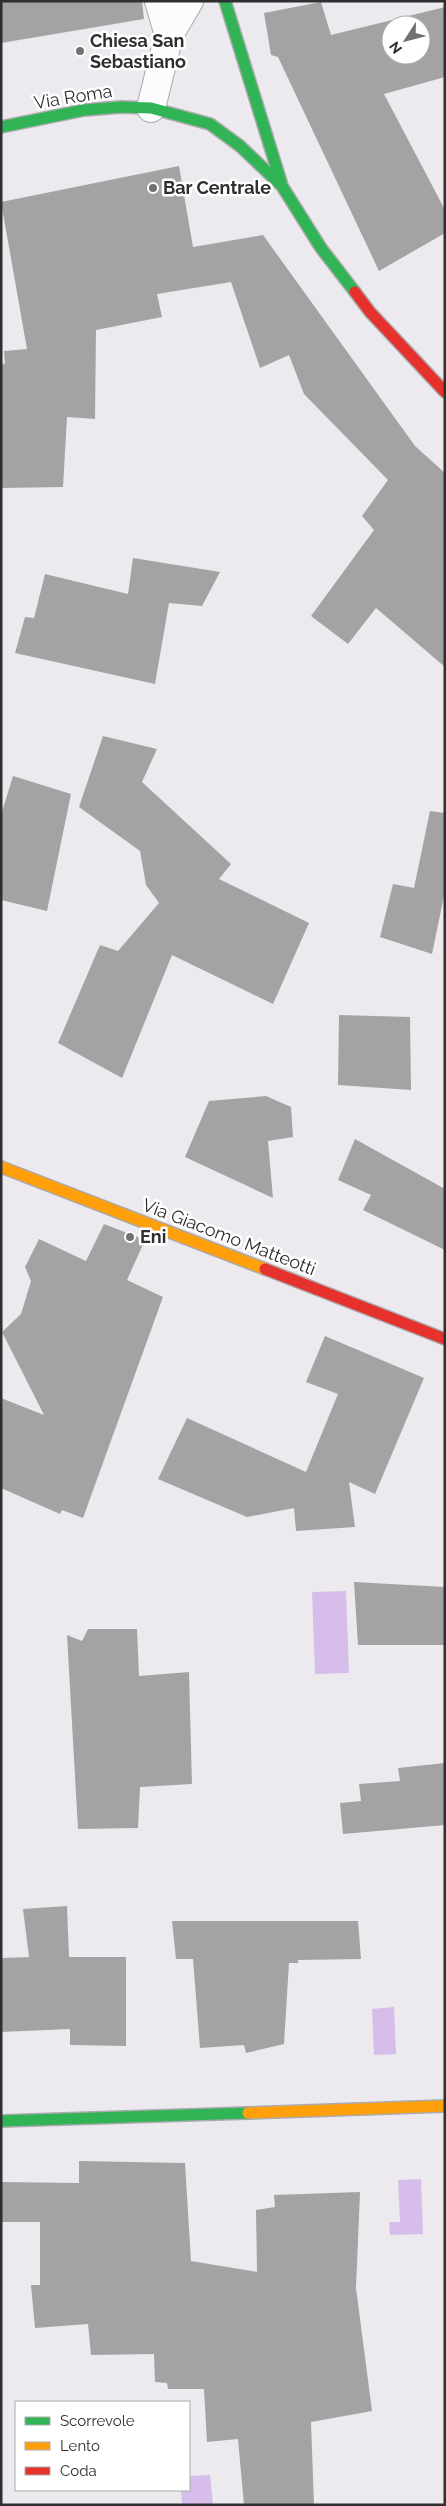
<svg xmlns="http://www.w3.org/2000/svg" width="446" height="2506" font-family="Raleway,sans-serif">
<style>
.water{fill:#d7beea}
.building{fill:#a3a3a4;fill-rule:evenodd}
.lines{fill:none;stroke-linecap:round;stroke-linejoin:round}
.street-casing{stroke:#abaaac;stroke-width:30}
.fast-casing{stroke:#abaaac;stroke-width:14}
.slow-casing{stroke:#abaaac;stroke-width:14}
.jam-casing{stroke:#abaaac;stroke-width:14}
.street{stroke:#fcfcfc;stroke-width:28}
.fast{stroke:#30b455;stroke-width:11}
.slow{stroke:#ff9f0a;stroke-width:11}
.jam{stroke:#e5322d;stroke-width:11}
.poi-dot{fill:#717072;stroke:#fff;stroke-width:2}
.labels{text-anchor:middle;stroke-width:5;stroke-linejoin:round;paint-order:stroke}
.poi-label{font-size:18px;font-weight:bold;fill:#2f2e30;stroke:#fff;text-anchor:start}
.street-label{font-size:18px;fill:#2f2e30;stroke:#fff}
</style>
<rect width="100%" height="100%" fill="#eceaee"/>
<path class="water" d="M 346,1591 L 349,1673 L 315,1674 L 312,1592 Z
M 394,2007 L 396,2054 L 374,2055 L 372,2009 Z
M 421,2179 L 423,2234 L 390,2235 L 389,2222 L 400,2222 L 398,2180 Z
M 210,2475 L 213,2505 L 182,2505 L 181,2490 L 189,2490 L 189,2476 Z"/>
<path class="building" d="M 1,1 L 142,1 L 144,19 L 1,43 Z
M 321,2 L 331,35 L 445,7 L 445,77 L 384,94 L 445,210 L 445,233 L 379,271 L 278,57 L 271,55 L 264,13 ZM 391,25 L 421,25 L 421,55 L 391,55 Z
M 179,166 L 193,247 L 263,235 L 415,446 L 445,473 L 445,667 L 376,608 L 348,644 L 311,616 L 374,530 L 362,516 L 388,480 L 304,394 L 289,355 L 260,368 L 231,282 L 157,294 L 162,317 L 96,330 L 95,419 L 67,417 L 63,487 L 1,488 L 1,363 L 5,364 L 4,351 L 27,349 L 1,202 Z
M 133,558 L 220,572 L 202,606 L 169,603 L 155,684 L 15,653 L 25,617 L 34,618 L 45,574 L 128,594 Z
M 103,736 L 157,749 L 142,782 L 231,864 L 219,879 L 309,923 L 273,1004 L 172,955 L 122,1078 L 58,1043 L 100,945 L 118,951 L 159,903 L 146,885 L 140,851 L 79,807 Z
M 13,776 L 71,794 L 47,911 L 1,900 L 1,815 Z
M 430,811 L 445,813 L 445,891 L 432,954 L 380,937 L 393,884 L 414,888 Z
M 339,1015 L 410,1017 L 411,1090 L 338,1085 Z
M 266,1096 L 291,1107 L 293,1137 L 268,1141 L 273,1198 L 185,1157 L 209,1101 Z
M 355,1139 L 445,1189 L 445,1250 L 363,1210 L 371,1195 L 338,1180 Z
M 104,1224 L 145,1240 L 127,1280 L 163,1297 L 83,1518 L 62,1510 L 60,1514 L 1,1488 L 1,1398 L 44,1415 L 2,1332 L 21,1314 L 31,1281 L 25,1267 L 39,1239 L 86,1261 Z
M 325,1336 L 424,1378 L 375,1494 L 349,1482 L 355,1527 L 296,1531 L 294,1508 L 247,1517 L 158,1479 L 187,1418 L 306,1472 L 338,1394 L 306,1382 Z
M 354,1582 L 445,1587 L 445,1645 L 358,1645 Z
M 88,1629 L 137,1629 L 139,1676 L 189,1672 L 192,1784 L 140,1787 L 138,1828 L 78,1829 L 67,1635 L 82,1641 Z
M 445,1763 L 445,1825 L 343,1834 L 340,1803 L 361,1801 L 359,1784 L 400,1781 L 398,1768 Z
M 67,1906 L 69,1957 L 126,1957 L 126,2046 L 70,2045 L 70,2029 L 1,2032 L 1,1958 L 29,1957 L 23,1909 Z
M 172,1921 L 358,1921 L 361,1959 L 298,1960 L 298,1963 L 289,1963 L 284,2044 L 246,2053 L 244,2045 L 200,2048 L 193,1959 L 176,1959 Z
M 79,2161 L 185,2163 L 191,2261 L 257,2272 L 256,2210 L 275,2207 L 274,2195 L 360,2192 L 356,2288 L 372,2411 L 311,2422 L 314,2505 L 244,2505 L 238,2439 L 207,2442 L 204,2389 L 168,2389 L 167,2383 L 155,2382 L 154,2354 L 91,2355 L 88,2324 L 35,2328 L 31,2285 L 40,2285 L 40,2222 L 1,2222 L 1,2182 L 79,2183 Z"/>
<g class="lines">
<g class="street-casing">
<path id="street" d="M 159,1 L 169,35
M 151,108 L 169,35 L 189,1"/>
</g>
<g class="fast-casing">
<path id="fast" d="M 225,1 L 281,182
M 1,127 L 84,110 L 121,107 L 151,108 L 210,124 L 240,146 L 282,186 L 321,248 L 355,292
M 1,2121 L 248,2113"/>
</g>
<g class="slow-casing">
<path id="slow" d="M 1,1167 L 265,1269
M 248,2113 L 445,2106"/>
</g>
<g class="jam-casing">
<path id="jam" d="M 355,292 L 370,312 L 445,392
M 265,1269 L 445,1339"/>
</g>
<use href="#street" class="street"/>
<use href="#fast" class="fast"/>
<use href="#slow" class="slow"/>
<use href="#jam" class="jam"/>
</g>
<g class="poi-dot">
<circle cx="80" cy="51" r="5"/>
<circle cx="153" cy="188" r="5"/>
<circle cx="130" cy="1237" r="5"/>
</g>
<g class="labels">
<g class="poi-label">
<text x="90" y="47">Chiesa San<tspan x="90" dy="21">Sebastiano</tspan></text>
<text x="163" y="194">Bar Centrale</text>
<text x="140" y="1243">Eni</text>
</g>
<g class="street-label">
<text transform="translate(73 97) rotate(-9)" y="6">Via Roma</text>
<text transform="translate(229 1237) rotate(21)" y="6">Via Giacomo Matteotti</text>
</g>
</g>
<rect width="446" height="2506" fill="none" stroke="#2f2e30" stroke-width="5"/>
<rect x="15" y="2401" width="175" height="90" fill="#ffffff" stroke="#acabac"/>
<rect x="25" y="2417" width="25" height="8" fill="#30b455" stroke="#acabac"/>
<text x="60" y="2426" font-size="15" fill="#2f2e30">Scorrevole</text>
<rect x="25" y="2442" width="25" height="8" fill="#ff9f0a" stroke="#acabac"/>
<text x="60" y="2451" font-size="15" fill="#2f2e30">Lento</text>
<rect x="25" y="2467" width="25" height="8" fill="#e5322d" stroke="#acabac"/>
<text x="60" y="2476" font-size="15" fill="#2f2e30">Coda</text>
<g transform="translate(406 40) rotate(234)"><circle r="24" fill="#ffffff" stroke="#acabac"/>
<path d="M0-4L9 19L0 12L-9 19Z" fill="#717072"/>
<text y="-8" font-size="14" font-weight="bold" text-anchor="middle" fill="#2f2e30">N</text>
</g>
</svg>
